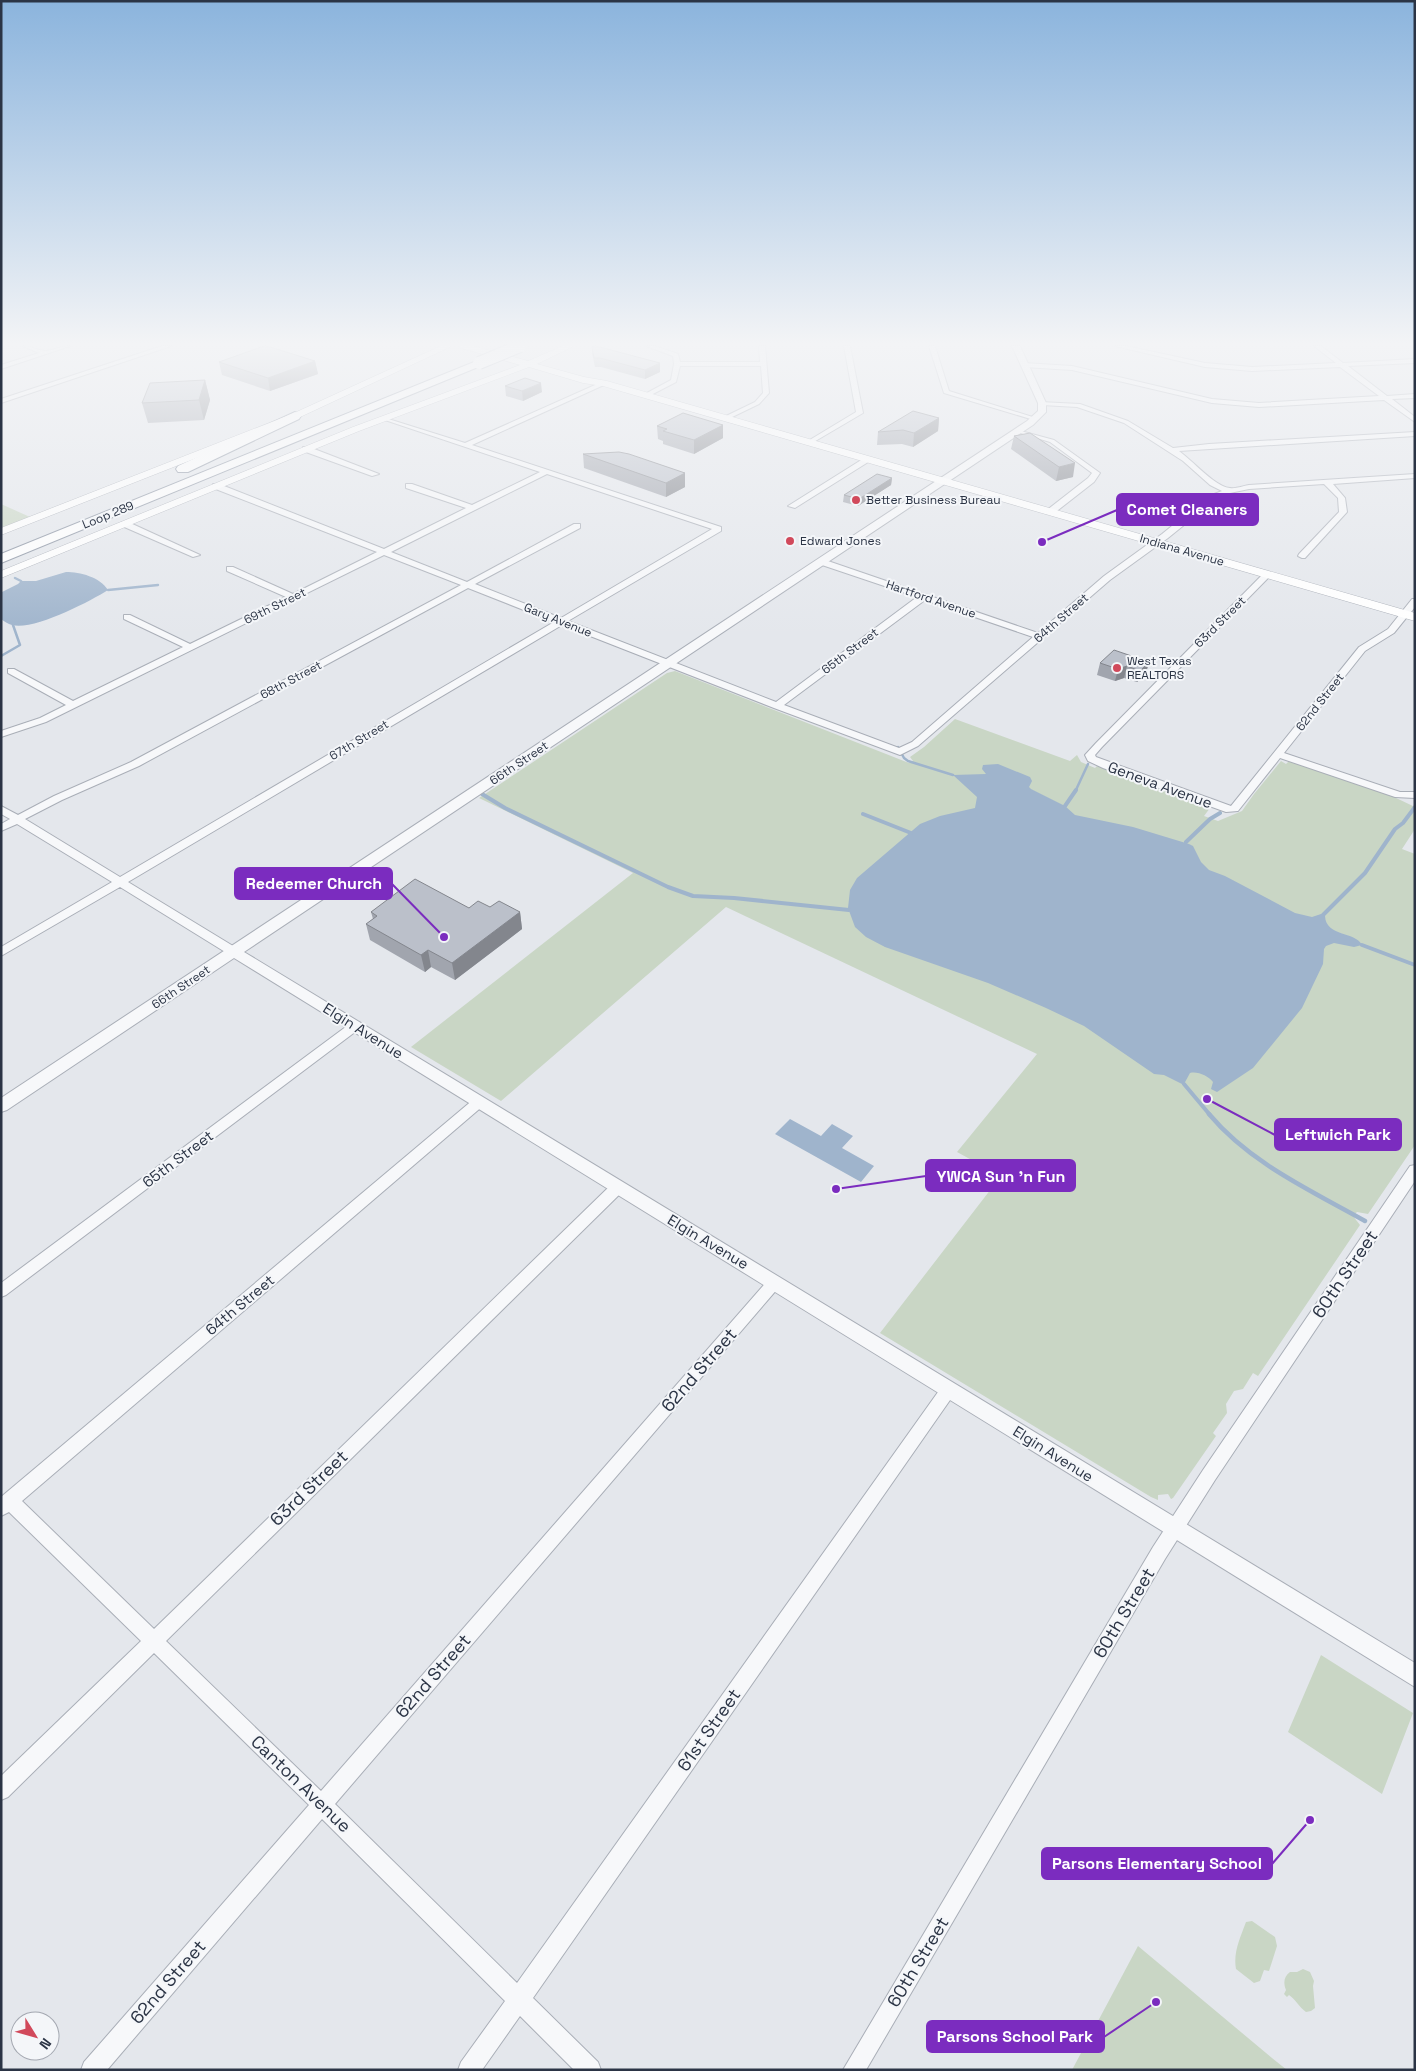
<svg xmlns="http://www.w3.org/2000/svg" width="1416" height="2071" font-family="'Space Grotesk',sans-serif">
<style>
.green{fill:#c9d6c5}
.water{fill:#9fb4cc}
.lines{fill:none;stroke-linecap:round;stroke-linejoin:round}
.stream-far2{stroke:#9fb4cc;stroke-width:2.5}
.stream-far1{stroke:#9fb4cc;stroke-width:4}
.stream{stroke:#9fb4cc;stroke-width:4.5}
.minor-casing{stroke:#a9aeb7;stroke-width:2}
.tertiary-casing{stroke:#a9aeb7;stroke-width:2}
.secondary-casing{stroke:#a9aeb7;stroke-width:1}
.motorway-casing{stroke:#8b94a3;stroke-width:2}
.minor{fill:#f7f8fa;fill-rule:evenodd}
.tertiary{fill:#f7f8fa;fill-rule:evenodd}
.secondary{fill:#fff;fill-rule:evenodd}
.motorway{fill:#fff;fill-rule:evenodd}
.motorway-bridge-casing{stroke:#8b94a3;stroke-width:14;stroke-linecap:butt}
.motorway-bridge{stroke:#fff;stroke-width:12}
.wall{fill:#a1a5ae}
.shaded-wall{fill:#83868d}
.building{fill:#bbc0ca;stroke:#83868d}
.poi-dot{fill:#d1495b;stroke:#f4f6f9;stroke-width:2}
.labels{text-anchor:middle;stroke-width:4;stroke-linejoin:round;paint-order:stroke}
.far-poi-label{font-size:12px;fill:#2b3445;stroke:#f4f6f9;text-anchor:start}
.far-street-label{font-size:12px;fill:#2b3445;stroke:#f4f6f9}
.street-label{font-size:15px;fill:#2b3445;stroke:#f4f6f9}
.near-street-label{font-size:18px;fill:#2b3445;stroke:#f4f6f9}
.leader{fill:none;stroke:#7b2cbf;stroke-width:2}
.callout-dot{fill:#7b2cbf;stroke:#f4f6f9;stroke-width:2}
.callout{fill:#7b2cbf;stroke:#7b2cbf;stroke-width:2}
.callout-label{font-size:16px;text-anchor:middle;font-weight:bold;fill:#fff}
</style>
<rect width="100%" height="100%" fill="#e4e7ec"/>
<path class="green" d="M 1,504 L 30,517 L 1,529 Z
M 675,671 L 909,763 L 913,761 L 910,757 L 924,747 L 955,719 L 1070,761 L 1077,755 L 1081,762 L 1095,768 L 1097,766 L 1210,808 L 1204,816 L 1218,821 L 1242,811 L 1254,794 L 1281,761 L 1286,764 L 1289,761 L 1294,762 L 1394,797 L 1415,807 L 1415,829 L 1402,849 L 1415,854 L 1415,1145 L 1368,1214 L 1357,1212 L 1353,1216 L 1360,1225 L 1258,1376 L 1253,1373 L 1243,1389 L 1234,1391 L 1226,1404 L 1227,1413 L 1213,1433 L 1216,1436 L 1173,1498 L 1171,1499 L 1168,1494 L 1158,1495 L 1158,1500 L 1151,1497 L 880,1333 L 1001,1176 L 957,1152 L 1037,1054 L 726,907 L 501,1101 L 411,1047 L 633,873 L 479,798 L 667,673 Z
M 1321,1655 L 1413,1713 L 1382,1794 L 1288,1732 Z
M 1252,1921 L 1275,1937 L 1277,1946 L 1269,1971 L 1264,1970 L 1260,1981 L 1254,1983 L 1236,1969 C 1233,1953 1240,1938 1246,1922 Z
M 1138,1946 L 1272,2058 L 1287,2070 L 1072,2070 Z
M 1303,1969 L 1310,1972 L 1314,1981 L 1313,1986 L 1315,2008 L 1311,2011 L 1306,2012 C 1299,2007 1296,2000 1289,1995 L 1287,1997 L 1284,1994 L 1286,1990 C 1283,1983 1284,1976 1290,1972 L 1297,1972 Z"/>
<path class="water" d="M 66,572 C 80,572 100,577 108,590 C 89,602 33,631 12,625 C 8,624 4,621 1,619 L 2,592 L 18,584 L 21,581 L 36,581 Z
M 998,764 L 1030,777 L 1032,781 L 1029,787 L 1031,789 L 1065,806 L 1075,815 L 1133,827 L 1189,844 L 1193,846 L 1201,862 L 1209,870 L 1225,876 L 1295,913 L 1312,917 L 1321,914 L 1325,916 C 1326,937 1355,931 1362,945 L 1354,947 L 1334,943 L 1326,946 L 1324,949 L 1323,964 L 1302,1008 L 1253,1068 L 1217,1092 L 1211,1089 L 1213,1082 C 1208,1076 1198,1071 1190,1073 L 1184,1084 L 1182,1084 L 1164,1075 L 1154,1074 L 1084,1026 L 1046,1008 L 988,983 L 885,947 L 866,937 L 855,927 L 848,908 L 850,890 L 857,878 L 920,824 L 940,816 L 975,808 L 977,797 L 953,775 L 986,774 L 982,769 L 983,765 Z
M 790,1119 L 821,1136 L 832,1124 L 853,1136 L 842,1148 L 874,1166 L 861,1182 L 775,1134 Z"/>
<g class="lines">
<path class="stream-far2" d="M 15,578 L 21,581
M 108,590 L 158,585
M 1,656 L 20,645 L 13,625
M 898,747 L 904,758 L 908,761 L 953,775
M 1075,792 L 1088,764"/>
<path class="stream-far1" d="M 482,794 L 505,808 L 668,887 L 693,896 L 734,898 L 849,910
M 1065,806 L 1076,790
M 863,814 L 911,833
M 1186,842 L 1210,819 L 1220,813
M 1323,915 L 1365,873 L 1395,829 L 1403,823 L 1415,807
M 1362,945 L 1415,965
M 1184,1084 L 1210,1115"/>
<path class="stream" d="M 1209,1114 C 1250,1163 1310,1190 1365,1221"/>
<g class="minor-casing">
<path id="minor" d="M 23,346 C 31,346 39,351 46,351 C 55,350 61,346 70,346 L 1,369 L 1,365 L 39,353 Z
M 162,346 L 171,346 L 1,403 L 1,399 Z
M 646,346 L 655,346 L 678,354 L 680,362 L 760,362 L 759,346 L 765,346 L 769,393 L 759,404 L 728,419 L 724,419 L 724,417 L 755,402 L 763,393 L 761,366 L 680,366 L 676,382 L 649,396 L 645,396 L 645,394 L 671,380 L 674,364 L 673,356 Z
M 844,346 L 850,346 L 863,413 L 812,443 L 808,443 L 808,441 L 856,412 Z
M 929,346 L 935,346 L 949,391 L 1039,419 L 1034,420 L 944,393 Z
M 1115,346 L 1126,346 L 1205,363 L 1252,367 L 1336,363 L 1314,346 L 1321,346 L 1343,363 L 1415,359 L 1415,363 L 1348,366 L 1387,396 L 1415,394 L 1415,398 L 1392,399 L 1415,417 L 1415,422 L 1384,400 L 1259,407 L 1212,403 L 1072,370 L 1024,367 L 1021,365 L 1024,363 L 1072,366 L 1212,399 L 1259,403 L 1379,396 L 1340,367 L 1252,371 L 1205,367 Z
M 604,381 L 606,382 L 606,384 L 472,445 L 721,527 L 721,531 L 568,621 L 776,702 L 917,597 L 819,564 L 819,560 L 825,560 L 1038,633 L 1104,576 L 1162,534 L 1209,496 L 1222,491 L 1210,485 L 1183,461 L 1124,423 L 1077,407 L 1042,405 L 1040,404 L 1040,402 L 1080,404 L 1128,421 L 1173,448 L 1209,444 L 1415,432 L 1415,436 L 1179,451 C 1192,460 1215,487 1230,488 C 1235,489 1243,486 1249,485 L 1415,474 L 1415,478 L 1333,484 L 1345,498 L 1347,512 L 1305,558 L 1302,558 L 1298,556 L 1299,554 L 1339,512 L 1338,498 L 1324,484 L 1249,489 L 1230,493 L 1215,500 L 1168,538 L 1110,580 L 918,746 L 900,755 L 774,708 L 562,625 L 128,882 L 238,949 L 240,952 L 238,955 L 230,955 L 120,887 L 1,956 L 1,947 L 112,882 L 17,824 L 1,831 L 1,824 L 10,819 L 1,814 L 1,806 L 18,815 L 54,796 L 131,762 L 461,585 L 384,555 L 46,722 L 1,737 L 1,731 L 40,718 L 66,705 L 8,673 L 8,669 L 14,669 L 73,701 L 183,647 L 124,619 L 124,615 L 130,615 L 190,644 L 286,597 L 227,571 L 227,567 L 233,567 L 293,594 L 377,552 L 213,488 L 213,484 L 219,484 L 384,549 L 466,508 L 406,488 L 406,484 L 412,484 L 472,505 L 540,472 L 382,419 L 382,417 L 465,443 ZM 547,474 L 712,529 L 561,618 L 475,584 L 580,528 L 580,524 L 574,524 L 467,582 L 391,552 ZM 468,588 L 554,622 L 120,877 L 25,819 L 62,800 L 139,766 ZM 925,600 L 1033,637 L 912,742 L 899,748 L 784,705 Z
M 1017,430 L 1054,440 L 1100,473 L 1094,482 L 1053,514 L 1047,514 L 1047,510 L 1088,478 L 1092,473 L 1050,442 L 1017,432 Z
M 303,447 L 309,447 L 379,474 L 372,476 L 303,451 Z
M 866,457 L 873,459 L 795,508 L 788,506 Z
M 122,522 L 128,522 L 200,555 L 193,557 L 122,526 Z
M 1265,572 L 1272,574 L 1102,747 L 1095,755 L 1096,757 L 1231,806 L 1359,647 L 1388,629 L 1412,599 L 1415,599 L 1415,607 L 1394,633 L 1365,651 L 1284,753 L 1400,792 L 1415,792 L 1415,798 L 1395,797 L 1280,758 L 1238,811 L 1226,812 L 1103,768 L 1088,761 L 1085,755 L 1096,743 Z
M 355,1022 L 359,1023 L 361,1026 L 359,1029 L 6,1295 L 1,1297 L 1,1283 L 351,1023 Z
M 479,1097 L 484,1099 L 486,1102 L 484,1105 L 22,1501 L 154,1629 L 613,1183 L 618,1182 L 623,1183 L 625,1187 L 623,1191 L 166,1641 L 321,1791 L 769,1279 L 774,1277 L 779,1279 L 781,1283 L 779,1287 L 335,1804 L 517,1983 L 943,1385 L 949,1383 L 955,1385 L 957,1390 L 533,1998 L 598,2062 L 601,2070 L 574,2070 L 520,2016 L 482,2070 L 458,2070 L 461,2062 L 505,2001 L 322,1819 L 107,2070 L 81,2070 L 84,2062 L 309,1805 L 154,1653 L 8,1797 L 1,1800 L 1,1776 L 141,1641 L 9,1512 L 1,1516 L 1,1497 L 474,1099 Z
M 1415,1165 L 1415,1181 L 1215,1480 L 1165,1559 L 866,2070 L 843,2070 L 1153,1547 L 1203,1470 L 1410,1166 Z"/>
</g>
<g class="tertiary-casing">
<path id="tertiary" d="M 1012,346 L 1020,346 L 1046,403 L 1046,412 L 1033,425 L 244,952 L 1415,1663 L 1415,1687 L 234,958 L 7,1110 L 1,1112 L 1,1098 L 1027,421 L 1038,411 L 1038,403 Z"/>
</g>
<g class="secondary-casing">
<path id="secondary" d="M 441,346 L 452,346 L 298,418 L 1,535 L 1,528 L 292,414 Z
M 460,346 L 473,346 L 528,361 L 563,346 L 574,346 L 537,364 L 584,377 L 607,381 L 1415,613 L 1415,621 L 603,386 L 583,383 L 529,367 L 359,431 L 1,578 L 1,571 L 353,427 L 520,365 L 461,348 Z"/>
</g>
<g class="motorway-casing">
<path id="motorway" d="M 479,360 L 485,363 L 483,365 L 1,563 L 1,554 Z
M 295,412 L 301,416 L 299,419 L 188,472 L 178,472 L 176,469 L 178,466 Z"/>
</g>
<use href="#minor" class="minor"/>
<use href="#tertiary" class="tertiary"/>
<use href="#secondary" class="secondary"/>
<use href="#motorway" class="motorway"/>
<g class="motorway-bridge-casing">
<path id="motorway-bridge" d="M 479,363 L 520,346"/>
</g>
<use href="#motorway-bridge" class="motorway-bridge"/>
</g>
<path class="wall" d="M 592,346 L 660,363 L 660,372 L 645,379 L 601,367 L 595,367 L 592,353 Z
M 315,361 L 318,374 L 270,391 L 222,375 L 219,362 Z
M 205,380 L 210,400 L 204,420 L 148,423 L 142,403 Z
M 505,386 L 542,392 L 523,401 L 506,396 Z
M 939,418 L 938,431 L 913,447 L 902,444 L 877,445 L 878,432 Z
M 723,425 L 723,438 L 694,454 L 663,444 L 663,441 L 658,439 L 657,426 Z
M 1030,433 L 1073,477 L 1056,481 L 1011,449 L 1014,436 Z
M 583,454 L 685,473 L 685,487 L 666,497 L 584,468 Z
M 892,478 L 891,485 L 858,506 L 843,502 L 844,495 Z
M 1149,662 L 1146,673 L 1137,682 L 1124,678 L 1115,681 L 1097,675 L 1100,663 Z
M 490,907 L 520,912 L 522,929 L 455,980 L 431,967 L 425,972 L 370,940 L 366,924 L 373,919 L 371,912 Z"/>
<path class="shaded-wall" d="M 315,361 L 318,374 L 270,391 L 268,378 Z
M 660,363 L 660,372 L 645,379 L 645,370 Z
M 205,380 L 210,400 L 204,420 L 199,400 Z
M 541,383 L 542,392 L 523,401 L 522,391 Z
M 939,418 L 938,431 L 913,447 L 914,433 Z
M 723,425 L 723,438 L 694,454 L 694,440 Z
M 1075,463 L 1073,477 L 1056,481 L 1059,467 Z
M 685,473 L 685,487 L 666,497 L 666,483 Z
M 892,478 L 891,485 L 858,506 L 859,499 Z
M 1149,662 L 1146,673 L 1137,682 L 1140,671 Z
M 1127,666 L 1124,678 L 1115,681 L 1118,669 Z
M 520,912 L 522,929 L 455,980 L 452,963 Z
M 428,950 L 431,967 L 425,972 L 421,955 Z"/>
<path class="building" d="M 264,346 L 267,346 L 315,361 L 268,378 L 219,362 Z
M 592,346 L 596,346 L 660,363 L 645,370 L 600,358 L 594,358 Z
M 525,378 L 541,383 L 522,391 L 505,386 Z
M 205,380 L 199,400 L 142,403 L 150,383 Z
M 913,411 L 939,418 L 914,433 L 903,430 L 878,432 Z
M 683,413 L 723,425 L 694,440 L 663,431 L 667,429 L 657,426 Z
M 1030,433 L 1075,463 L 1059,467 L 1014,436 Z
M 619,452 L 629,454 L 685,473 L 666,483 L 583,454 Z
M 877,474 L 892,478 L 859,499 L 844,495 Z
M 1114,650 L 1149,662 L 1140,671 L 1127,666 L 1118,669 L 1100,663 Z
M 415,879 L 469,908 L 478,901 L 490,907 L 499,901 L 520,912 L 452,963 L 428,950 L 421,955 L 366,924 L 377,916 L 371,912 Z"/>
<linearGradient id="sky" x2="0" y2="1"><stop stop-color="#8bb4dd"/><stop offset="0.54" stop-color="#f3f4f6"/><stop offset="1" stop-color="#f3f4f6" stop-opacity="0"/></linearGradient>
<rect width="1416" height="636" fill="url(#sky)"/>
<g class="poi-dot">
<circle cx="856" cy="500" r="5"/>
<circle cx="790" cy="541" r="5"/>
<circle cx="1117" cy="668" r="5"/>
</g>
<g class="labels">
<g class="far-poi-label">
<text x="866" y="504">Better Business Bureau</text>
<text x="800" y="545">Edward Jones</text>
<text x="1127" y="665">West Texas<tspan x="1127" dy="14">REALTORS</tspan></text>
</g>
<g class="far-street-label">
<text transform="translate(108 515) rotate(-22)" y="4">Loop 289</text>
<text transform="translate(1182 550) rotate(16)" y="4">Indiana Avenue</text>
<text transform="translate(931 599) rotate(19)" y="4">Hartford Avenue</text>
<text transform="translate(275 606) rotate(-26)" y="4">69th Street</text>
<text transform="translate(1061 618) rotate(-41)" y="4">64th Street</text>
<text transform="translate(558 620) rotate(22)" y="4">Gary Avenue</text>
<text transform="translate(1220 622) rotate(-45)" y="4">63rd Street</text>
<text transform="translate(850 651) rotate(-37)" y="4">65th Street</text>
<text transform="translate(291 680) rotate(-28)" y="4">68th Street</text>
<text transform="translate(1320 702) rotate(-52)" y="4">62nd Street</text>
<text transform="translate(359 740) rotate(-31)" y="4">67th Street</text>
<text transform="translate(519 763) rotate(-34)" y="4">66th Street</text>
<text transform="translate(181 987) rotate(-34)" y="4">66th Street</text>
</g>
<g class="street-label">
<text transform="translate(1160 785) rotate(20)" y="5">Geneva Avenue</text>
<text transform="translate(363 1031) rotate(32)" y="5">Elgin Avenue</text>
<text transform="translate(178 1159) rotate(-37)" y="5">65th Street</text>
<text transform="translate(708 1242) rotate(31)" y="5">Elgin Avenue</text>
<text transform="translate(240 1305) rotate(-40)" y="5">64th Street</text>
<text transform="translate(1053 1454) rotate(32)" y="5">Elgin Avenue</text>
</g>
<g class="near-street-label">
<text transform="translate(1345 1274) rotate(-56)" y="6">60th Street</text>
<text transform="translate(699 1370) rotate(-49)" y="6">62nd Street</text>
<text transform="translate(309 1488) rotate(-44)" y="6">63rd Street</text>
<text transform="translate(1124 1613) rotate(-59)" y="6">60th Street</text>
<text transform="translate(433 1676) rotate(-49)" y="6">62nd Street</text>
<text transform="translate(709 1730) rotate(-55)" y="6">61st Street</text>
<text transform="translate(301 1784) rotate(44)" y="6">Canton Avenue</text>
<text transform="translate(918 1962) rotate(-59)" y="6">60th Street</text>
<text transform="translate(168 1982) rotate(-49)" y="6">62nd Street</text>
</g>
</g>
<path class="leader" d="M1042 542L1117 510M444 937L392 884M1207 1099L1275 1135M836 1189L926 1176M1310 1820L1272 1864M1156 2002L1104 2037"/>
<g class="callout-dot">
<circle cx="1042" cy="542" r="5"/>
<circle cx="444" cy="937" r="5"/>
<circle cx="1207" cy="1099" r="5"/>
<circle cx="836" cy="1189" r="5"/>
<circle cx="1310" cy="1820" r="5"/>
<circle cx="1156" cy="2002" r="5"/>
</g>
<g class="callout">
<rect x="1117" y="494" width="141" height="31" rx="5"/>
<rect x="235" y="868" width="157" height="31" rx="5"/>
<rect x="1275" y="1119" width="126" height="31" rx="5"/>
<rect x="926" y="1160" width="149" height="31" rx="5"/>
<rect x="1042" y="1848" width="230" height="31" rx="5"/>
<rect x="927" y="2021" width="177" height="31" rx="5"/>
</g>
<g class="callout-label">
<text x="1187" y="515">Comet Cleaners</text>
<text x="314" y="889">Redeemer Church</text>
<text x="1338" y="1140">Leftwich Park</text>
<text x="1001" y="1182">YWCA Sun 'n Fun</text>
<text x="1157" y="1869">Parsons Elementary School</text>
<text x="1015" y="2042">Parsons School Park</text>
</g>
<rect width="1416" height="2071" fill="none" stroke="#2b3445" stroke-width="5"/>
<g transform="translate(35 2036) rotate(127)"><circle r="24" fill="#f4f6f9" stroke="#a4a8b1"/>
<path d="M0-4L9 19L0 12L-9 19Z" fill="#d1495b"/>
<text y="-8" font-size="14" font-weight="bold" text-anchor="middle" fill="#2b3445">N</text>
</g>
</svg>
